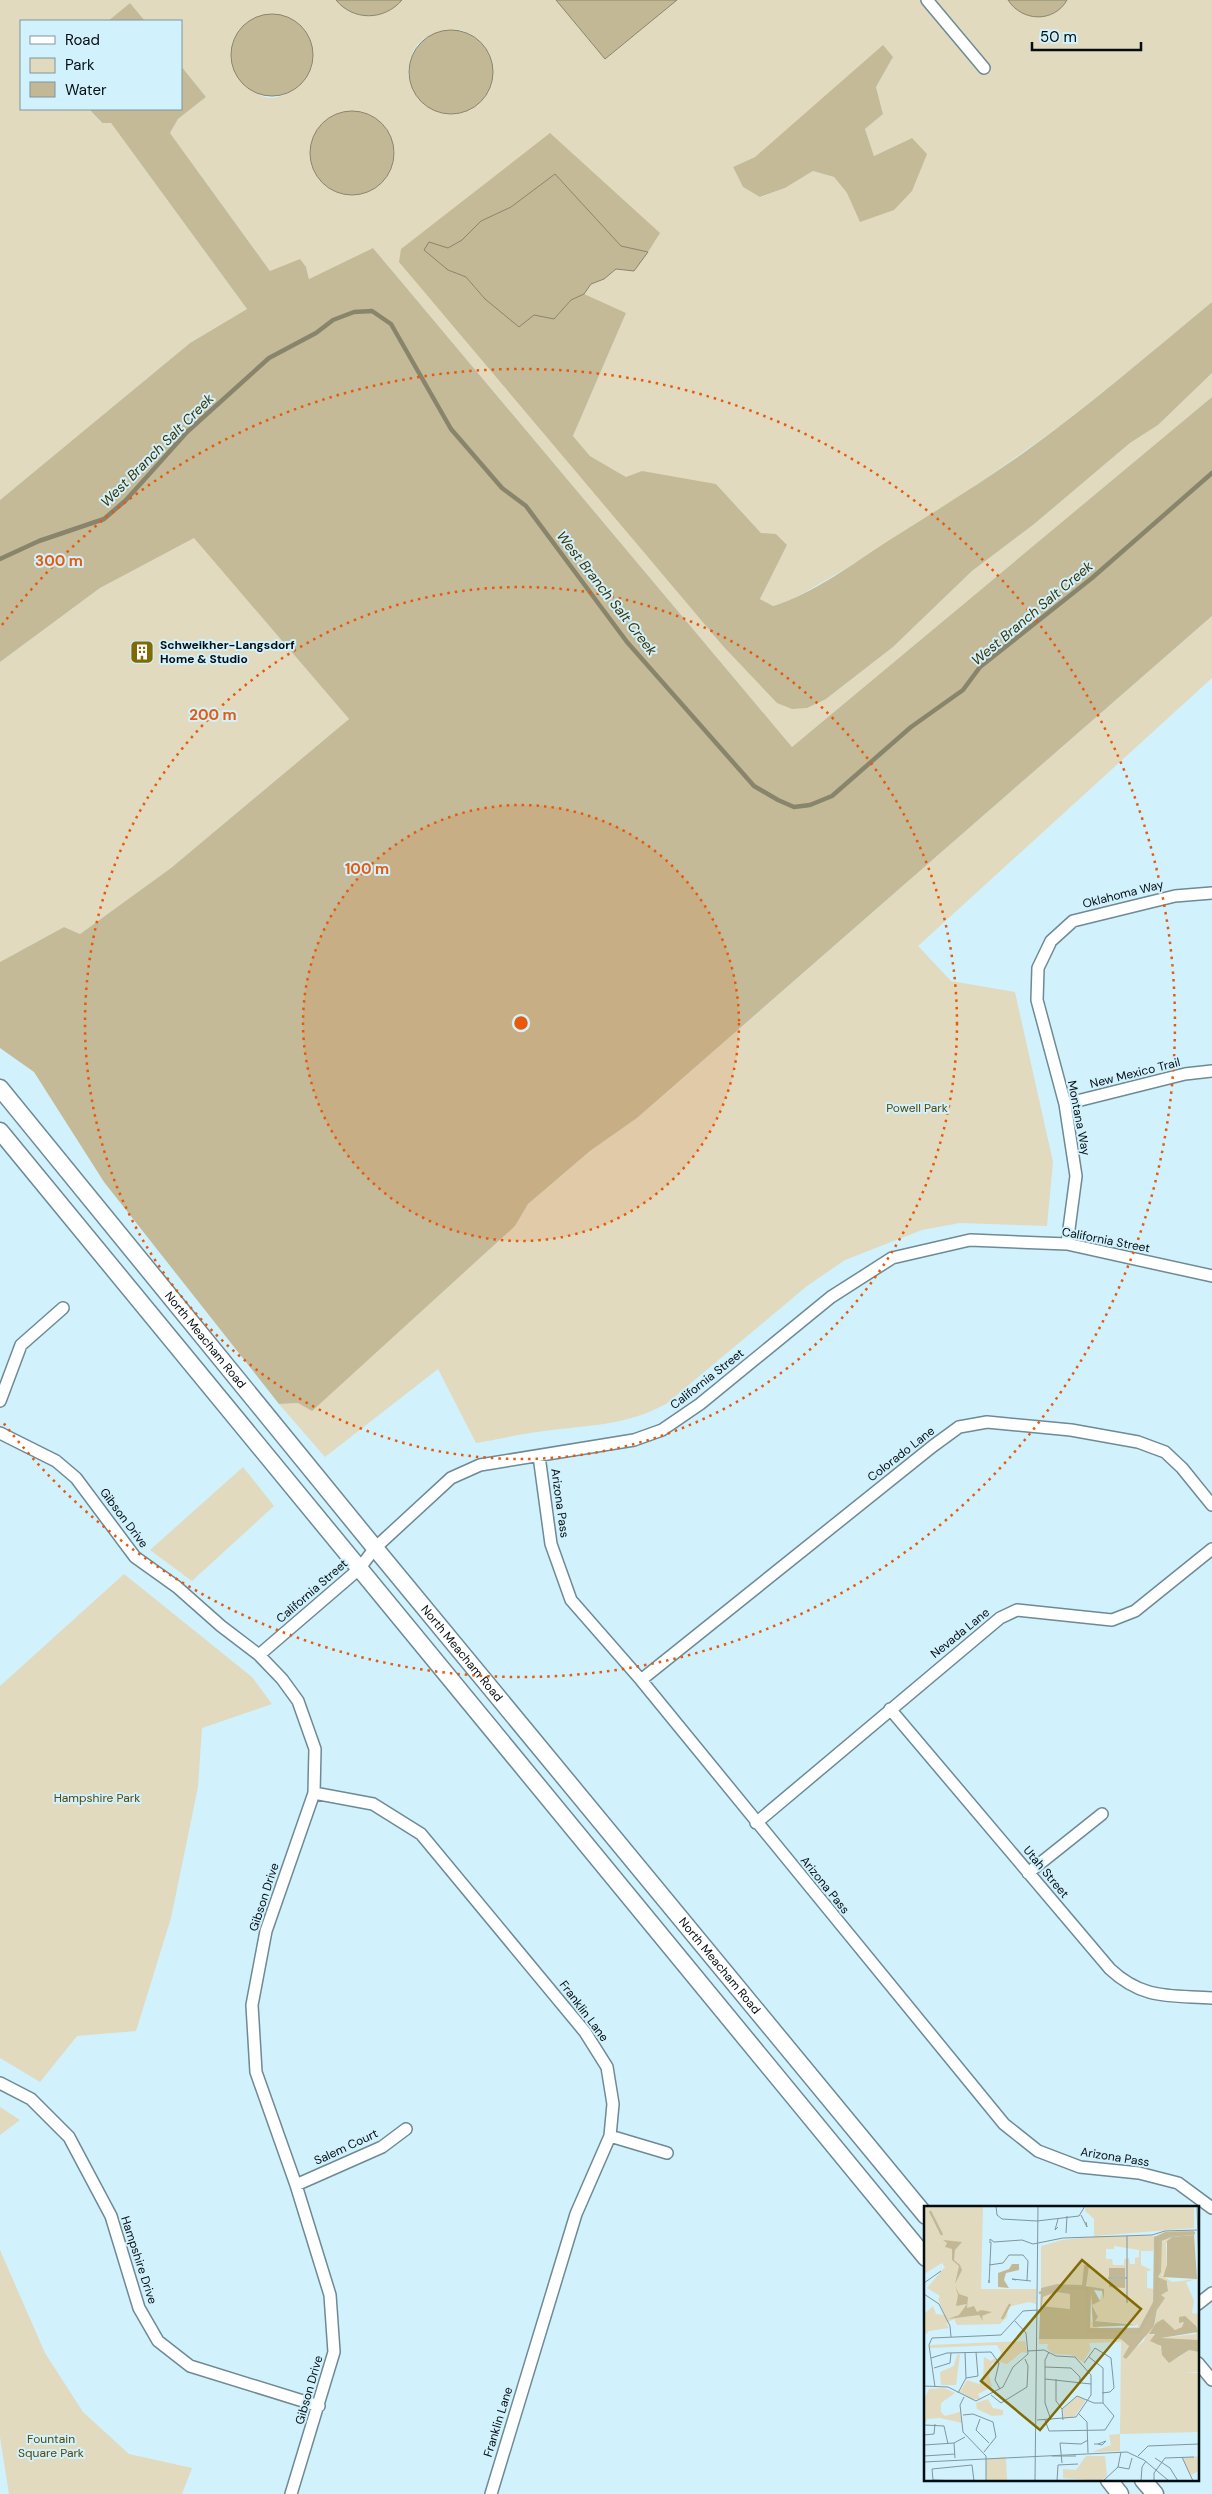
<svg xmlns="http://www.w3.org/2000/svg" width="1212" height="2494" font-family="'DM Sans',sans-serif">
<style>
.green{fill:#e1dabe;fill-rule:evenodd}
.forest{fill:#c4ba97}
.water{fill:#c2b895;stroke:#89856d}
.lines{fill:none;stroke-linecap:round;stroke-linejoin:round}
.stream{stroke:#89856d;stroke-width:4.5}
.minor-casing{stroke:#6d8a95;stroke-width:14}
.secondary-casing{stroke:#6d8a95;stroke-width:19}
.minor{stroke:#fff;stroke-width:11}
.secondary{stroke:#fff;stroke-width:16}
.ring{fill:none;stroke:#e8590c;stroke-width:2.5;stroke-dasharray:2.5 5}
.labels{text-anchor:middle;stroke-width:4;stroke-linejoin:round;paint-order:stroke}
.poi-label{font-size:12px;font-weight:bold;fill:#040d11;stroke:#d1f1fc;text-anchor:start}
.street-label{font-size:12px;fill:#040d11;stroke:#d1f1fc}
.park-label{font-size:12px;fill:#564707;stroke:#d1f1fc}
.water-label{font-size:14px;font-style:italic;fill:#3c3102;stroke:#d1f1fc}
.inset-river{fill:none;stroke:#c2b895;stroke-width:2.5}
.inset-road{fill:none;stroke:#7f969e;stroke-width:1}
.view{fill:#816a03;fill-opacity:0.15;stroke:#816a03;stroke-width:2.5}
.inset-edge{fill:none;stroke:#040d11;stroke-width:2.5}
.centre{fill:#e8590c;stroke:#d1f1fc;stroke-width:2.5}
.ring-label{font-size:15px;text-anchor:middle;font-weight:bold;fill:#e8590c;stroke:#d1f1fc;stroke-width:4;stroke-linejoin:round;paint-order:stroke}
</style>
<rect width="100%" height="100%" fill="#d1f1fc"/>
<path class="green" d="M 0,0 L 336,0 L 348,11 L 362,16 L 402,0 L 556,0 L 605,59 L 677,0 L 1008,0 L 1011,5 L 1064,5 L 1067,0 L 1212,0 L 1212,302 C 1150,353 1088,407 1022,453 C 948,506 870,556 791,600 L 773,606 L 760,599 L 787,545 L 761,533 L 716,484 L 626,477 L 590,456 L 573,436 L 626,313 L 400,262 L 826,699 L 893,647 L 972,571 L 1033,525 L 1130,443 L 1158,425 L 1212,373 L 1212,397 L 792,747 L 373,248 L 309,279 L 306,267 L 270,271 L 170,133 L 178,119 L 206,97 L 181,66 L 181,21 L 145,21 L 130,3 L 108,21 L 21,21 L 21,109 L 89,109 L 101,123 L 111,123 L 247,309 L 190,343 L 0,500 ZM 304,29 C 311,40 315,52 312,65 C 308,83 279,106 260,95 C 255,91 250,86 246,82 C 230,67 229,62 233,41 ZM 461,30 C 476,36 483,43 491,57 L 472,109 L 458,114 L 443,114 L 408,75 C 411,37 428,33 461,30 ZM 893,57 L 876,87 L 883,114 L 865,129 L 874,156 L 912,138 L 847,193 L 834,177 L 813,171 L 785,188 L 761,197 L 743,187 L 733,167 L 755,157 ZM 395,150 C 392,179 371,197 342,194 Z
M 194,537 L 349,719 L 171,868 L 80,934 L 64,927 L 0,962 L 0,662 L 100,588 Z
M 1212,616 L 1212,678 L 918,946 L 951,981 L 1015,992 L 1053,1162 L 1047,1226 L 960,1223 L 922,1230 L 845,1260 L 807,1286 L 666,1404 C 625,1426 588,1425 544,1431 C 521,1434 499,1439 476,1443 L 438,1369 L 325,1457 L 279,1404 L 298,1403 L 515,1226 L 528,1204 L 590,1151 L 637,1118 Z
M 243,1467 L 274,1506 L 192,1581 L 150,1550 Z
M 124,1574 L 252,1677 L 272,1704 L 202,1728 L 198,1787 L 171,1918 L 136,2031 L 77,2036 L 40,2082 L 0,2058 L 0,1686 Z
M 0,2107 L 20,2120 L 0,2135 Z
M 0,2250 L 45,2353 L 83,2412 L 129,2454 L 192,2468 L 182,2494 L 9,2494 L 0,2437 Z"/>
<path class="forest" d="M 130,3 L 145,21 L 108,21 Z
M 883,45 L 893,57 L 876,87 L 883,114 L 865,129 L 874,156 L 912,138 L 927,154 L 912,191 L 894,210 L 860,222 L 847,193 L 834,177 L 813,171 L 785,188 L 760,197 L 743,187 L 733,167 L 755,157 Z
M 181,66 L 206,97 L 178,119 L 170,133 L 270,271 L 300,259 L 306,267 L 309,279 L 373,248 L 792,747 L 1212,397 L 1212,616 L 637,1118 L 590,1151 L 528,1204 L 515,1226 L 312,1411 L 298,1403 L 279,1404 L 104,1182 L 34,1072 L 0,1048 L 0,962 L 64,927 L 80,934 L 171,868 L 349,719 L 194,538 L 100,588 L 0,662 L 0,500 L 190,343 L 247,309 L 111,123 L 102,123 L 89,109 L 181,109 Z
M 550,133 L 660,233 L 648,252 L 621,246 L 555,175 L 511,207 L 481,221 L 462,240 L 448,248 L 448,270 L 466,277 L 485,299 L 554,319 L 571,300 L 584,294 L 626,313 L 573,436 L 590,456 L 626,477 L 642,471 L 716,484 L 761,533 L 776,534 L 787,545 L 760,599 L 773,606 C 815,593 852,564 888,541 C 933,513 979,484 1022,454 C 1088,407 1150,353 1212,302 L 1212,373 L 1158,425 L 1130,443 L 1033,525 L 972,571 L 893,647 L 826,699 L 807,708 L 792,709 L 777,703 L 723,646 L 399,262 L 401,249 Z"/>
<path class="water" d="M 336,0 L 402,0 C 384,21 353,21 336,0 Z
M 556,0 L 677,0 L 605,59 Z
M 1008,0 L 1067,0 C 1054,23 1022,22 1008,0 Z
M231 55a41 41 0 1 1 82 0a41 41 0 1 1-82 0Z
M409 72a42 42 0 1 1 84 0a42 42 0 1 1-84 0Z
M310 153a42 42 0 1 1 84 0a42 42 0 1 1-84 0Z
M 555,174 L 621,246 L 648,252 L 634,271 L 616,269 L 604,279 L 591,284 L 584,294 L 571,300 L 554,319 L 534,315 L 519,327 L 485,299 L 466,277 L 448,270 L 424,250 L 429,242 L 448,248 L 462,240 L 481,221 L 511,207 Z"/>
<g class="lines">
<path class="stream" d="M 0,559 L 39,541 L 104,519 L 126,500 L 187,432 L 269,358 L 316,333 L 333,320 L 354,312 L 372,311 L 391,324 L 451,429 L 502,488 L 526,506 L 627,642 L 754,786 L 778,800 L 794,807 L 810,805 L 832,796 L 911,727 L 963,690 L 980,667 L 1092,578 L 1212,473"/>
<g class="minor-casing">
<path id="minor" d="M 927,0 L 984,68
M 1065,1104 L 1185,1074 L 1212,1071
M 1067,1244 L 1076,1176 L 1065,1104 L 1037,1000 L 1038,968 L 1051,941 L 1073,921 L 1175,896 L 1212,893
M 0,1401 L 21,1345 L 63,1308
M 0,1433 L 56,1461 L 76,1478 L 135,1557 L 177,1587 L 221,1626 L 259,1655 L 282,1679 L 298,1701 L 315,1749 L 314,1793 L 266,1931 L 252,2005 L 256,2072 L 296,2185 L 330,2295 L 334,2352 L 291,2494
M 539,1456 L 551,1544 L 571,1600 L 641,1680 L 1004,2124 L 1038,2151 L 1080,2167 L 1139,2173 L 1178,2183 L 1212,2208
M 259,1655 L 359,1569 L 375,1548 L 451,1478 L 480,1465 L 634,1440 L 662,1430 L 700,1404 L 831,1297 L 892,1258 L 970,1240 L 1067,1244 L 1212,1276
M 641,1680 L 933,1446 L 959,1427 L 987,1422 L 1071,1430 L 1138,1442 L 1165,1452 L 1182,1468 L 1212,1505
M 890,1709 L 1110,1969 C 1143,2000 1170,1995 1212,1998
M 314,1793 L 373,1804 L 421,1834 L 585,2032 L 607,2067 L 613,2104 L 610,2136 L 576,2214 L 491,2494
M 756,1823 L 1000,1618 L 1017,1610 L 1112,1620 L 1135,1611 L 1212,1549
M 1028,1873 L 1102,1814
M 0,2083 L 31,2099 L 69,2137 L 111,2216 L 139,2308 L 158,2341 L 190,2366 L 319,2406
M 610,2136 L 667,2153
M 296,2185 L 382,2147 L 406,2129
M 1198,2304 L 1212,2293
M 1198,2363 L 1212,2380"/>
</g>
<g class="secondary-casing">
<g id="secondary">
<path id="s1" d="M 0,1088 L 375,1548 L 926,2216"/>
<path d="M 0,1131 L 926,2258"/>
<path d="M 1109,2480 L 1120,2494"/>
<path d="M 1143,2480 L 1155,2494"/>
</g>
</g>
<use href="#minor" class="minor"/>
<use href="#secondary" class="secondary"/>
</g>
<circle cx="521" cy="1023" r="218" fill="#e8590c" fill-opacity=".12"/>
<g class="ring">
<circle cx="521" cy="1023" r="218"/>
<circle cx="521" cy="1023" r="436"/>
<path d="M2 625A654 654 0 1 1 2 1421"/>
</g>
<defs>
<g id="building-square" transform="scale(1.25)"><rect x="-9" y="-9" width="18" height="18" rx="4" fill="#816a03" stroke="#d1f1fc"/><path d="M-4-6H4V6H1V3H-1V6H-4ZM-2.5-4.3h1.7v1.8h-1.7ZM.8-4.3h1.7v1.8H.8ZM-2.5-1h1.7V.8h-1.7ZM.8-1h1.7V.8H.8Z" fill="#fff"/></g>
</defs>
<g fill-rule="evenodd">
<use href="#building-square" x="142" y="652"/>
</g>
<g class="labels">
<g class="poi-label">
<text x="160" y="649">Schweikher-Langsdorf<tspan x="160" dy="14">Home &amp; Studio</tspan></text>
</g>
<g class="street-label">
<text transform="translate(1123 894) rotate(-14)" y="4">Oklahoma Way</text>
<text transform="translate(1135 1073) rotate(-14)" y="4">New Mexico Trail</text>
<text transform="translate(1079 1118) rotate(79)" y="4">Montana Way</text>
<text transform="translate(1106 1240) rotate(11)" y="4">California Street</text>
<text dy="4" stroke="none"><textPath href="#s1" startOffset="325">North Meacham Road</textPath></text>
<text transform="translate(707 1379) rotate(-38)" y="4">California Street</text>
<text transform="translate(901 1454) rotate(-38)" y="4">Colorado Lane</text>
<text transform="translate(560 1503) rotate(82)" y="4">Arizona Pass</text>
<text transform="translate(124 1518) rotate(53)" y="4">Gibson Drive</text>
<text transform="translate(312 1591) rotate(-41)" y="4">California Street</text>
<text transform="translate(960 1633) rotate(-39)" y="4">Nevada Lane</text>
<text dy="4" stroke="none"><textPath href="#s1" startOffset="730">North Meacham Road</textPath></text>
<text transform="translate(1046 1872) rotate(50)" y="4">Utah Street</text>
<text transform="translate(825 1885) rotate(51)" y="4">Arizona Pass</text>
<text transform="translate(264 1897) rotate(-72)" y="4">Gibson Drive</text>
<text dy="4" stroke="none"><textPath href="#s1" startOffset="1135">North Meacham Road</textPath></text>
<text transform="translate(584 2011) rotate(53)" y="4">Franklin Lane</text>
<text transform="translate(346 2147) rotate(-25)" y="4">Salem Court</text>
<text transform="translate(1115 2157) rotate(9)" y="4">Arizona Pass</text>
<text transform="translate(139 2260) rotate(72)" y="4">Hampshire Drive</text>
<text transform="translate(309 2390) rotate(-74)" y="4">Gibson Drive</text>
<text transform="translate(498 2422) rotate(-73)" y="4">Franklin Lane</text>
</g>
<g class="park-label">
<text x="917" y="1112">Powell Park</text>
<text x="97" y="1802">Hampshire Park</text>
<text x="51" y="2443">Fountain<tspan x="51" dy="14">Square Park</tspan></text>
</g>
<g class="water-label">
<text transform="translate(157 450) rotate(-45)" y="5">West Branch Salt Creek</text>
<text transform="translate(607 593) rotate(52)" y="5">West Branch Salt Creek</text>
<text transform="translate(1032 613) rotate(-40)" y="5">West Branch Salt Creek</text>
</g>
</g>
<g transform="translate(924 2206)">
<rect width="275" height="275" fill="#d1f1fc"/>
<path d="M 0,0 L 59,0 L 57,83 L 112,83 L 112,98 L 105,96 L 84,101 L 83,111 L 76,118 L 33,119 L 30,113 L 22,117 L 25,122 L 5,125 L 0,130 L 0,108 L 9,100 L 12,108 L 21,109 L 14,93 L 16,90 L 3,82 L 21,61 L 18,57 L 0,68 ZM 162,0 L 270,0 L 270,22 L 170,30 L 170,13 L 161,5 ZM 178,30 L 232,30 L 229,45 L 217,45 L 217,59 L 228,64 L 223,65 L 223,82 L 229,83 L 229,96 L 215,122 L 166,122 L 166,81 L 160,78 L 161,67 L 164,67 L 160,61 L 158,79 L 133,78 L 117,82 L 117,40 L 138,34 ZM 190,40 L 215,44 L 215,51 L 211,52 L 211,58 L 206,58 L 205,52 L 200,53 L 200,59 L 189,59 L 188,53 L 182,53 L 182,43 L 190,43 ZM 167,83 L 179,83 L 176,94 L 168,98 L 174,111 L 171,115 L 214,118 L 214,121 L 175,122 L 167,115 ZM 246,32 L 242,38 L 243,64 L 238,69 L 248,76 L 273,73 L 262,76 L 270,95 L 268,107 L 275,108 L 275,136 L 236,132 L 272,128 L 271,120 L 261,112 L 256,117 L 260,116 L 260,119 L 252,124 L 244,120 L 241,115 L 232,117 L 228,124 L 228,127 L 244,154 L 254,152 L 265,144 L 275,146 L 275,166 L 259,167 L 275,167 L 275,226 L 196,228 L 196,245 L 168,246 L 187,239 L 185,229 L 196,228 L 197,136 L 165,137 L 167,143 L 159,156 L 148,149 L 130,148 L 123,143 L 124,138 L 115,138 L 115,133 L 198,133 L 205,139 L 200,151 L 203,149 L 220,135 L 223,126 L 230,120 L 237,89 L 244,85 L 244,77 L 234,70 L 238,36 ZM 132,86 L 146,88 L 146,103 L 118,100 L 119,91 ZM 101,135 L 103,147 L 98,146 L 83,158 L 76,156 L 77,146 L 73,139 L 6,142 L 6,139 ZM 36,148 L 32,179 L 17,179 L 16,166 L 30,160 L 33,149 ZM 60,151 L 67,155 L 71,152 L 73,157 L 68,157 L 65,170 L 68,181 L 54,188 L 56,193 L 47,193 L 36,186 L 43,174 L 55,178 L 59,174 ZM 20,182 L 31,187 L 17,197 L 17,206 L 21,210 L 36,206 L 38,217 L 16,212 L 3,213 L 1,218 L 0,193 L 5,183 ZM 153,190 L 162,194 L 151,210 L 140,213 L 139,203 ZM 64,193 L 69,202 L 79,204 L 79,209 L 68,210 L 53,203 L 52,197 ZM 162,250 L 181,250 L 183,270 L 177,275 L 139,272 L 139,263 L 152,264 ZM 275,250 L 275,265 L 267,269 L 259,252 ZM 82,251 L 83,275 L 62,275 L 62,253 Z" fill="#e1dabe" fill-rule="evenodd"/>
<path d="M 270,25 L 270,29 L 248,31 L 238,35 L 237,66 L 234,71 L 243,75 L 244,85 L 237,89 L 241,92 L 233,104 L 230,120 L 202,153 L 199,151 L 205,140 L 197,133 L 115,133 L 117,82 L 133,78 L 158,79 L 160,59 L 165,60 L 162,80 L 180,83 L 180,93 L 178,85 L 170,84 L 176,95 L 168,99 L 174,111 L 171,115 L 215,119 L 169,121 L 167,87 L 166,122 L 215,122 L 229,96 L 230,31 L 241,26 ZM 132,86 L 146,88 L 146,103 L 118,100 L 119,91 Z" fill="#c4ba97" fill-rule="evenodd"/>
<path d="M 270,29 L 273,73 L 239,71 L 243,59 L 243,35 L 248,31 ZM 19,34 L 38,36 L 31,44 L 30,54 L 36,59 L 38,64 L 31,78 L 35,60 L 28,54 L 28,43 L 21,41 L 23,37 ZM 88,58 L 95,58 L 95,64 L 82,67 L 80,74 L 85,82 L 74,81 L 74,67 L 85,63 ZM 185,62 L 201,62 L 201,71 L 185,71 ZM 185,73 L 201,73 L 201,82 L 185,81 ZM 31,80 L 35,88 L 44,91 L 43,102 L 50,100 L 53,106 L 57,104 L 68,106 L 58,110 L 59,115 L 55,109 L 24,113 L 35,109 L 43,98 L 32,100 L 34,89 ZM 261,110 L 272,120 L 274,126 L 237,132 L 274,134 L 275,146 L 265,144 L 245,157 L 238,149 L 237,140 L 226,135 L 231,128 L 225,128 L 232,117 L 239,113 L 251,124 L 258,121 L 260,116 L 255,117 L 255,111 Z" fill="#c2b895"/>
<path class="inset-river" d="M 6,5 L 18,29M 115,87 L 136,81 L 163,83 L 164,125 L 215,126 L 233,95 L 233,33 L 249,27 L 271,27M 78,113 L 86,98"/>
<path class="inset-road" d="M 72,0 L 73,9 L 78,13 L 113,15 L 155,10 L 161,0M 273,0 L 275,61M 157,9 L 163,21 L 162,16M 134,13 L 131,24 L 134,21M 142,27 L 143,10M 203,30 L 203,97M 66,37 L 66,33 L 70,36 L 98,34 L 109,38M 109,38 L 139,32 L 228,29 L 241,25 L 273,24M 65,59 L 79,57 L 85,49 L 99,49 L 104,55 L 103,74M 184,72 L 203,72M 65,74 L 65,77 L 67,36M 92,74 L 88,73 L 107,75M 0,77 L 17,65M 0,88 L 15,98 L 26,120 L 27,131M 104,145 L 120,144 L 132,150 L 151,151 L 167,169 L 167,189 L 152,211 L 113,214M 125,146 L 121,154 L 121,197 L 127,214M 165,151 L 179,162 L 179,197M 7,152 L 23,147 L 67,146 L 75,157 L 71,174 L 76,183M 160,157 L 171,142 L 187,152 L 190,182 L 186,186 L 178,187M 121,161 L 147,162 L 156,171 L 156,178M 10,162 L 26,157 L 27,147M 42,172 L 54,170 L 52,146M 121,173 L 167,178M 132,173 L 132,195 L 138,203 L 139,214M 0,180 L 24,181 L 52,195 L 79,181 L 89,161 L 104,148 L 102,127 L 91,115M 11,181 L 5,139 L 8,132 L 77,129 L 99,105 L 114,104M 34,187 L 42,172 L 41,146M 67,189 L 77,197 L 103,181 L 104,160 L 101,153M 40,191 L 36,199 L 39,226 L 62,250 L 62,275M 138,203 L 153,190 L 170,197 L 179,197M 155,208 L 163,216 L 164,247M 39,209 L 49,208 L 69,216M 56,213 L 52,224 L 65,237M 121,214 L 125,225 L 181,224 L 190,210 L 179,197M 0,219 L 20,220 L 24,238M 0,229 L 10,228 L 11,218M 30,237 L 31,252M 170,238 L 174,238 L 178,239 L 182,235 L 174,238M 0,239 L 30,237 L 41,231M 60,246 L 72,231 L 69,216M 0,250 L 31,248M 128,250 L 152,250M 214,250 L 224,240 L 275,238M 258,251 L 269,275M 231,252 L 246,262 L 254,275M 0,256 L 203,246 L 220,254 L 245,275M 138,257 L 136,237 L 157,238 L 164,234M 194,261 L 205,263 L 208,252M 36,275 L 9,274 L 8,263 L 48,259 L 50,275M 111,275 L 114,0M 133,275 L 134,259 L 154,258M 179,275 L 194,261 L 197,246M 217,275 L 218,261 L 222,255M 230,275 L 230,267 L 241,252 L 270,251"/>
<path class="view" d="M 158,54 L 217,103 L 116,224 L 57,175 Z"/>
<rect width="275" height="275" class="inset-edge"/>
</g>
<circle cx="521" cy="1023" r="8" class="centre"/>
<g class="ring-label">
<text x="59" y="566">300 m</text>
<text x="213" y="720">200 m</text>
<text x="367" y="874">100 m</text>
</g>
<rect x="20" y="20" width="162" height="90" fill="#d1f1fc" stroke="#7f969e"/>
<rect x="30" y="36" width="25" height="8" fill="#ffffff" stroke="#7f969e"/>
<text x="65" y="45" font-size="15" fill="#040d11">Road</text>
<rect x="30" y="58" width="25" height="15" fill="#e1dabe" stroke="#7f969e"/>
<text x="65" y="70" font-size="15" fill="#040d11">Park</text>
<rect x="30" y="82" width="25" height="15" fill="#c2b895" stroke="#7f969e"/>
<text x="65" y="95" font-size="15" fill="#040d11">Water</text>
<path d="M1032 42v8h109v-8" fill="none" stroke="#040d11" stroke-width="2.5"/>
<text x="1040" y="42" font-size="15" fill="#040d11" stroke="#d1f1fc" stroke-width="4" paint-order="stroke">50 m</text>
</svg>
